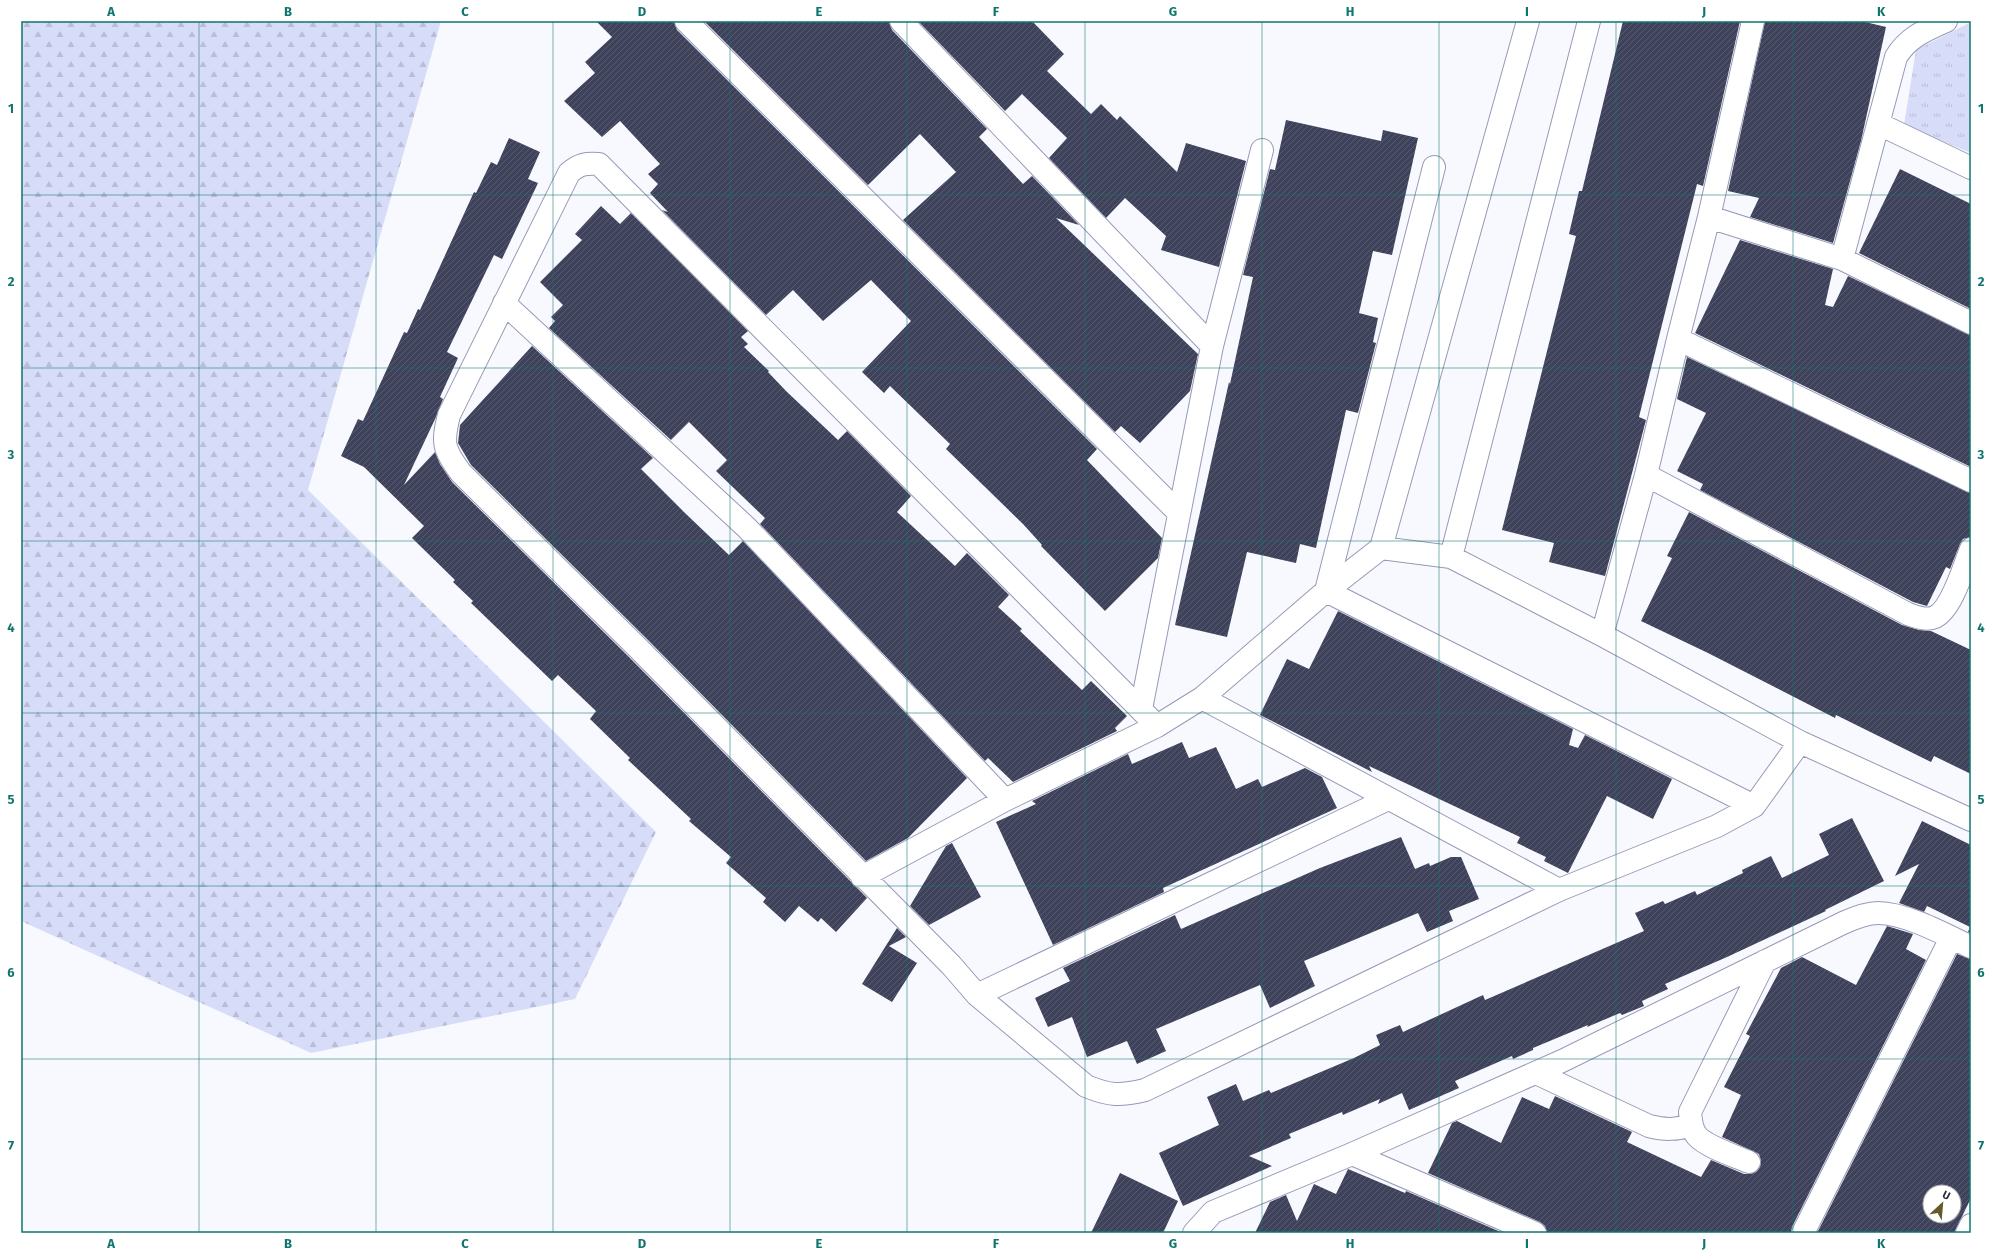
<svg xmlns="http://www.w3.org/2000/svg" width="1992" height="1254" font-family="'Fira Sans',sans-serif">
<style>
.forest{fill:url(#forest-firs)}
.park{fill:url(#park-tufts)}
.building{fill:url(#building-hatch);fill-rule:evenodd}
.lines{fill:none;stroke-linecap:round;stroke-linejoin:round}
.street-casing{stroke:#969ab6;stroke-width:24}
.street{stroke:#fff;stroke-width:22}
.grid{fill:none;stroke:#0f766e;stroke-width:1;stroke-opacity:0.55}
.neatline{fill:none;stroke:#0f766e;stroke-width:1.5}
.grid-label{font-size:13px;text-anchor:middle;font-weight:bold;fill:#0f766e}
</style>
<defs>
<pattern id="forest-firs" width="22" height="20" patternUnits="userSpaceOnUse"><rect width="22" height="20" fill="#d7dcf9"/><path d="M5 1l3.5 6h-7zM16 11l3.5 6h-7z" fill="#b9bdd6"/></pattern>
<pattern id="park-tufts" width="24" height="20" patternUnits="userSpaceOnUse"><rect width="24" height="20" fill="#d7dcf9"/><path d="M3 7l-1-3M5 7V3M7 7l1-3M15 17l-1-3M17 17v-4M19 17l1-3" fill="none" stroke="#b9bdd6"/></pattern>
<pattern id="building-hatch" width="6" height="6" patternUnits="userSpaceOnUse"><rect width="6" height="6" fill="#3e425a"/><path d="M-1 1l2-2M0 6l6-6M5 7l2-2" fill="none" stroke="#585b6f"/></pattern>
</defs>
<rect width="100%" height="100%" fill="#f8f9ff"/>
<path class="forest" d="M 21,21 L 441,21 L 308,490 L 656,832 L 575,999 L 311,1053 L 21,921 Z"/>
<path class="park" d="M 1971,22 L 1971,153 L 1904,125 L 1916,50 Z"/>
<path class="building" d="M 596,21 L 674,21 L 677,30 L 1097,449 L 1087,460 L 1162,538 L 1158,558 L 1105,611 L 1041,546 L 1042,545 L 1023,524 L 946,449 L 950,444 L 890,386 L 884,393 L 862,372 L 911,321 L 871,280 L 823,321 L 793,290 L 766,315 L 662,210 L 668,212 L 650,193 L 658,184 L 648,174 L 660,164 L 620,121 L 602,137 L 564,101 L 595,73 L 585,62 L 612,37 Z
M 704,21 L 889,21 L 892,30 L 987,129 L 979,137 L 1023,184 L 1032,176 L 1079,225 L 1056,218 L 1198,354 L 1190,391 L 1140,443 L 1121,426 L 1115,432 L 903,220 L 956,172 L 920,134 L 868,185 Z
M 918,21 L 1032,21 L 1064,54 L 1047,71 L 1091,114 L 1101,104 L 1117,120 L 1120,116 L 1177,172 L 1186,143 L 1246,161 L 1219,267 L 1161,250 L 1166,236 L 1125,198 L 1106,218 L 1049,158 L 1067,138 L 1022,94 L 1005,111 Z
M 1623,21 L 1740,21 L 1703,186 L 1697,184 L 1639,417 L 1646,420 L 1605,576 L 1549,562 L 1554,543 L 1502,530 L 1576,236 L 1569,234 L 1579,191 L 1582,191 Z
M 1765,21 L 1861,21 L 1886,27 L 1861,141 L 1833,243 L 1750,217 L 1759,198 L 1728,191 Z
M 1286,120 L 1381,141 L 1383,130 L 1418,138 L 1392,255 L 1373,251 L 1359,313 L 1378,318 L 1373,342 L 1376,343 L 1358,413 L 1346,410 L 1316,548 L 1300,544 L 1296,563 L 1247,552 L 1227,637 L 1175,625 L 1229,382 L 1230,384 L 1253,277 L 1243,275 L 1270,169 L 1275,170 Z
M 509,138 L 540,152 L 528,179 L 538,183 L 502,259 L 494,255 L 447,352 L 458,358 L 440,397 L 443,399 L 436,417 L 404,485 L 435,452 L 440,464 L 452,482 L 628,656 L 867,898 L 836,932 L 821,918 L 818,922 L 799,906 L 785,922 L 763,902 L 766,898 L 726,863 L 731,857 L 689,821 L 691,819 L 628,760 L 630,758 L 590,719 L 596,711 L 558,675 L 552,681 L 471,603 L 473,601 L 453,582 L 455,580 L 412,538 L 424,526 L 364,467 L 341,456 L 358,419 L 363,421 L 404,332 L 407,333 L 418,309 L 420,310 L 474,192 L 476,193 L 491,162 L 497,165 Z
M 1900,169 L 1971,204 L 1971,309 L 1859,253 Z
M 601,206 L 620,224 L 631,213 L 748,331 L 741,337 L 748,344 L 744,347 L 769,371 L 768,372 L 786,391 L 838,440 L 847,431 L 911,496 L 897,512 L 955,566 L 967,553 L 1009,595 L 998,607 L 1022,629 L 1020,631 L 1082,690 L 1091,681 L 1127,716 L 1115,728 L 1117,731 L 1013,782 L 988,758 L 985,761 L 760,524 L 765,518 L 716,471 L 727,460 L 689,422 L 671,440 L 549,328 L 555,321 L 551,317 L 563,305 L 540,282 L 582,240 L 575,234 Z
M 1740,240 L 1833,269 L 1825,305 L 1833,307 L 1848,276 L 1971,335 L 1971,467 L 1695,333 Z
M 532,346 L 653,458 L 641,469 L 686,514 L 729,555 L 743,541 L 967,778 L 908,838 L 866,861 L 646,638 L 471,465 L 458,443 L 460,425 Z
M 1687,357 L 1971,493 L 1971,537 L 1963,539 L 1960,544 L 1950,569 L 1946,567 L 1927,606 L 1913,602 L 1700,490 L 1703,484 L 1677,471 L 1706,413 L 1677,399 Z
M 1689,512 L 1902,625 L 1919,630 L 1931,631 L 1971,650 L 1971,774 L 1934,756 L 1931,762 L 1836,715 L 1835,718 L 1708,653 L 1641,621 L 1672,558 L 1667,556 Z
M 1338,611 L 1573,729 L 1569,745 L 1578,748 L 1585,735 L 1672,779 L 1653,819 L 1607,796 L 1568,873 L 1544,861 L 1546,857 L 1517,843 L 1520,837 L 1369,766 L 1372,772 L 1260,715 L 1287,659 L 1309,669 Z
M 1182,742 L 1189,758 L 1216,747 L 1236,789 L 1258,779 L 1262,787 L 1305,768 L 1322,777 L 1337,808 L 1163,888 L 1164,892 L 1053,945 L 996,822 L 1036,804 L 1032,801 L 1128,754 L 1132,764 Z
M 1852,818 L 1884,881 L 1825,910 L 1826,911 L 1727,957 L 1665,984 L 1668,989 L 1642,1001 L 1644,1006 L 1622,1015 L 1620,1013 L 1587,1027 L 1588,1025 L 1533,1048 L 1533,1050 L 1513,1059 L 1512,1056 L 1455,1081 L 1459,1088 L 1409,1110 L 1402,1093 L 1378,1104 L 1380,1099 L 1345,1114 L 1343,1115 L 1342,1112 L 1289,1134 L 1291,1138 L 1249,1156 L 1272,1166 L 1183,1206 L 1159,1153 L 1219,1125 L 1207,1097 L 1236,1084 L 1243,1101 L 1269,1090 L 1271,1093 L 1354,1058 L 1380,1045 L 1376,1035 L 1400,1025 L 1403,1032 L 1483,995 L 1485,1000 L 1644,931 L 1635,913 L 1663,901 L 1665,904 L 1695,891 L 1697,895 L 1743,873 L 1742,870 L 1771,856 L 1782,878 L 1829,855 L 1819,834 Z
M 1922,821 L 1971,845 L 1971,933 L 1968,932 L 1970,927 L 1927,906 L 1924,912 L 1899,903 L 1919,864 L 1895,876 Z
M 1401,837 L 1415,869 L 1429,863 L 1430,866 L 1451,857 L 1461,857 L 1479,899 L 1449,911 L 1453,921 L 1427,932 L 1418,913 L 1304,961 L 1315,986 L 1270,1008 L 1260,985 L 1156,1029 L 1166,1051 L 1137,1064 L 1127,1041 L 1087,1057 L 1072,1017 L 1048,1027 L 1035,998 L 1070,981 L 1063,968 L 1175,915 L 1181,929 L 1320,868 Z
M 952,843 L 981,897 L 929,925 L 910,906 L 946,846 Z
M 1887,926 L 1913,934 L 1906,949 L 1926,960 L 1792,1227 L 1791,1233 L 1547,1233 L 1545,1226 L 1540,1222 L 1428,1173 L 1452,1123 L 1457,1121 L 1501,1143 L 1522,1097 L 1549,1109 L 1555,1096 L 1632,1132 L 1627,1142 L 1701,1177 L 1711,1160 L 1744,1174 L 1750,1174 L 1756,1172 L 1760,1167 L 1761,1161 L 1759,1154 L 1722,1137 L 1741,1095 L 1724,1087 L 1750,1036 L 1746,1034 L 1781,968 L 1802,957 L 1856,985 Z
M 897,928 L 906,937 L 889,946 L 917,963 L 892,1002 L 862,984 Z
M 1957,954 L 1971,959 L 1971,1198 L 1954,1233 L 1817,1233 ZM 1930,1192 L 1954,1192 L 1954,1216 L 1930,1216 Z
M 1348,1169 L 1405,1193 L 1406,1191 L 1503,1233 L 1255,1233 L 1270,1202 L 1286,1195 L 1297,1221 L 1314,1184 L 1336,1194 Z
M 1120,1173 L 1178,1201 L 1163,1233 L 1091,1233 Z"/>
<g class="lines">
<g class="street-casing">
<path id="street" d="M 686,21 L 1179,513
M 901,21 L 1212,346
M 1879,124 L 1971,168
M 1434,167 L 1326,591 L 1754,806
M 1709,217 L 1842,259 L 1971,323
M 1842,259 L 1896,57 C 1908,37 1926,30 1946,21
M 504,303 L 747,528 L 1005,800
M 1678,339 L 1971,481
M 1646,475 L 1908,614 C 1917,617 1926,621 1935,617 C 1952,609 1964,566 1971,549
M 1381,548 L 1451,557 L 1602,635 L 1800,742 L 1971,820
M 1451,557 L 1589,21
M 1602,635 L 1646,475 L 1678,339 L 1709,217 L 1753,21
M 1202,698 L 1559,890
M 1141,709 L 1212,346 L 1262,150
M 1157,726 L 1202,698 L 1326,591 L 1381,548 L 1528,21
M 862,877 L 1005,800 L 1157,726 L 599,164 C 586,163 579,164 569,173 L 449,415 C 442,443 443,449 461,473 L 637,647 L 951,965 L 977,995 L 1086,1086 C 1110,1096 1120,1096 1145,1090 L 1559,890 L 1717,826 L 1754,806 L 1800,742
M 977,995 L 1388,799
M 1536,1073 L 1649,1126 C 1665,1130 1676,1130 1691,1125
M 1352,1154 L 1535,1233
M 1749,1162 C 1735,1156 1707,1147 1697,1136 C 1691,1129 1691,1120 1690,1112 L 1765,961
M 1194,1233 L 1213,1212 L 1352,1154 L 1562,1061 L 1843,923 C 1854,918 1866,913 1878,913 C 1906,913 1946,935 1971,947
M 1803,1233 L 1951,938
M 1967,1233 L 1971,1225"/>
</g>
<use href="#street" class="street"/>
</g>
<path class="grid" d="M 199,21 L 199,1233M 376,21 L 376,1233M 553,21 L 553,1233M 730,21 L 730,1233M 907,21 L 907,1233M 1085,21 L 1085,1233M 1262,21 L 1262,1233M 1439,21 L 1439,1233M 1616,21 L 1616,1233M 1793,21 L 1793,1233M 21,195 L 1971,195M 21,368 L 1971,368M 21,541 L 1971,541M 21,713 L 1971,713M 21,886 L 1971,886M 21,1059 L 1971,1059"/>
<rect width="1992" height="1254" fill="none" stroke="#ffffff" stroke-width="44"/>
<g transform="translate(1942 1204) rotate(26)"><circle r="19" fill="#ffffff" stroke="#ababb0"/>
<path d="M0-3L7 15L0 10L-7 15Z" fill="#655b28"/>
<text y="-6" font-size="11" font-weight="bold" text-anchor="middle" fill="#2d2e3a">U</text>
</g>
<rect x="22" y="22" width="1948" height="1210" class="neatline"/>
<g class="grid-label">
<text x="111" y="16">A</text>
<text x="288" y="16">B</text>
<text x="465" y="16">C</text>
<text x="642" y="16">D</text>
<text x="819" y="16">E</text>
<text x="996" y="16">F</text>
<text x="1173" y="16">G</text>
<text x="1350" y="16">H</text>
<text x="1527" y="16">I</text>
<text x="1704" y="16">J</text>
<text x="1881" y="16">K</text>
<text x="11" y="113">1</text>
<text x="1981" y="113">1</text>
<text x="11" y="286">2</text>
<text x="1981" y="286">2</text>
<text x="11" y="459">3</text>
<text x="1981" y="459">3</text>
<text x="11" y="632">4</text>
<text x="1981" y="632">4</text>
<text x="11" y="804">5</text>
<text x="1981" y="804">5</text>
<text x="11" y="977">6</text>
<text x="1981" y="977">6</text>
<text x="11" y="1150">7</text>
<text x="1981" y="1150">7</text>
<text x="111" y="1248">A</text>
<text x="288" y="1248">B</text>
<text x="465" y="1248">C</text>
<text x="642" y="1248">D</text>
<text x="819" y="1248">E</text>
<text x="996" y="1248">F</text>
<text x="1173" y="1248">G</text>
<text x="1350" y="1248">H</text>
<text x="1527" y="1248">I</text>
<text x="1704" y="1248">J</text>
<text x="1881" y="1248">K</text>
</g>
</svg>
